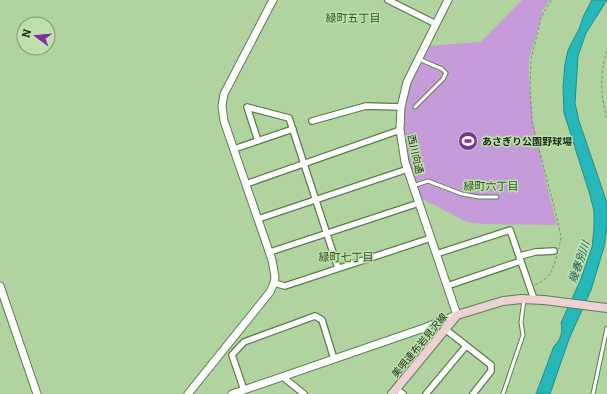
<svg xmlns="http://www.w3.org/2000/svg" width="607" height="394" font-family="Bitter,'Noto Sans JP',serif">
<style>
.green{fill:#c69bd9}
.water{fill:#26b8b9;stroke:#238d88}
.lines{fill:none;stroke-linecap:round;stroke-linejoin:round}
.service-casing{stroke:#5d7d4d;stroke-width:5}
.minor-casing{stroke:#5d7d4d;stroke-width:8}
.tertiary-casing{stroke:#5d7d4d;stroke-width:9}
.secondary-casing{stroke:#5d7d4d;stroke-width:10}
.path{stroke:#7a956d;stroke-width:1;stroke-dasharray:3 2;stroke-linecap:butt}
.service{stroke:#fff;stroke-width:3}
.minor{stroke:#fff;stroke-width:5.5}
.tertiary{stroke:#fff;stroke-width:7}
.secondary{stroke:#edd1d4;stroke-width:8}
.labels{text-anchor:middle;stroke-width:3;stroke-linejoin:round;paint-order:stroke}
.poi-label{font-size:10px;font-weight:bold;fill:#1c2915;stroke:#bde0ac;text-anchor:start}
.street-label{font-size:10px;fill:#1c2915;stroke:#bde0ac}
.neighbourhood-label{font-size:11px;fill:#395729;stroke:#bde0ac}
.water-label{font-size:11px;font-style:italic;fill:#245c5c;stroke:#bde0ac}
</style>
<rect width="100%" height="100%" fill="#b0d39f"/>
<path class="green" d="M 522,0 L 549,0 L 543,10 L 529,59 L 529,76 L 533,121 L 548,190 L 557,225 L 486,224 L 467,222 L 419,197 L 404,148 L 402,115 L 409,82 L 427,46 L 481,42 Z"/>
<path class="water" d="M 592,0 L 607,0 L 586,33 L 578,56 L 575,103 L 579,121 L 607,203 L 607,228 L 604,247 L 591,290 L 569,339 L 550,394 L 536,394 L 554,346 C 561,340 563,331 561,323 L 580,281 L 592,247 L 594,229 L 594,211 L 590,195 L 564,113 L 563,87 L 565,64 L 568,50 L 579,29 L 584,15 Z"/>
<g class="lines">
<g class="service-casing">
<path id="service" d="M 415,107 L 443,79 L 446,73 L 442,69 L 419,59
M 413,186 L 428,181 L 462,194 L 479,197 L 497,197
M 503,394 L 523,335 L 521,322 L 524,300
M 593,394 L 607,328"/>
</g>
<g class="minor-casing">
<path id="minor" d="M 388,0 L 436,24
M 312,121 L 366,106 L 401,107
M 258,141 L 247,107 L 289,118 L 338,268
M 234,149 L 293,129
M 246,184 L 400,130
M 258,219 L 408,169
M 270,252 L 419,203
M 436,254 L 510,230 L 534,299
M 520,256 L 535,252 L 554,251
M 274,283 L 285,286 L 431,238
M 447,286 L 521,261
M 445,329 L 491,365 L 491,371 L 473,394
M 283,377 L 304,394
M 396,389 L 403,394
M 244,390 L 232,355 L 244,342 L 315,316 L 322,320 L 334,359
M 426,394 L 466,346"/>
</g>
<g class="tertiary-casing">
<path id="tertiary" d="M 0,286 L 37,394
M 188,394 L 270,292 L 274,283 L 275,277 L 272,260 L 224,121 L 222,106 L 224,94 L 273,0
M 232,394 L 424,328 L 457,315 L 405,162 L 400,130 L 401,107 L 407,82 L 448,0"/>
</g>
<g class="secondary-casing">
<path id="secondary" d="M 392,394 L 457,315 L 503,301 L 521,299 L 544,300 L 607,308"/>
</g>
<path class="path" d="M 551,0 L 541,18 L 531,59 L 530,88 L 532,122 L 557,218 L 561,237 L 559,249
M 607,51 C 599,75 601,96 607,119
M 535,285 C 550,278 552,271 557,256"/>
<use href="#service" class="service"/>
<use href="#minor" class="minor"/>
<use href="#tertiary" class="tertiary"/>
<use href="#secondary" class="secondary"/>
</g>
<defs>
<g id="stadium-disc" transform="scale(1)"><circle r="9.5" fill="#812f9f" stroke="#bde0ac"/><path d="M0-5a6.5 5 0 1 0 0 10a6.5 5 0 1 0 0-10ZM-3.5-1.8h7v3.6h-7Z" fill="#fff"/></g>
</defs>
<g fill-rule="evenodd">
<use href="#stadium-disc" x="468" y="141"/>
</g>
<g class="labels">
<g class="poi-label">
<text x="482" y="145">あさぎり公園野球場</text>
</g>
<g class="street-label">
<text transform="translate(416 154) rotate(77)" y="4">西川向通</text>
<text transform="translate(419 345) rotate(-50)" y="4">美唄達布岩見沢線</text>
</g>
<g class="neighbourhood-label">
<text x="353" y="22">緑町五丁目</text>
<text x="491" y="190">緑町六丁目</text>
<text x="346" y="261">緑町七丁目</text>
</g>
<g class="water-label">
<text transform="translate(579 262) rotate(-71)" y="4">幾春別川</text>
</g>
</g>
<g transform="translate(36 36) rotate(286)"><circle r="19" fill="#bde0ac" stroke="#7d9770"/>
<path d="M0-3L7 15L0 10L-7 15Z" fill="#812f9f"/>
<text y="-6" font-size="11" font-weight="bold" text-anchor="middle" fill="#1c2915">N</text>
</g>
</svg>
